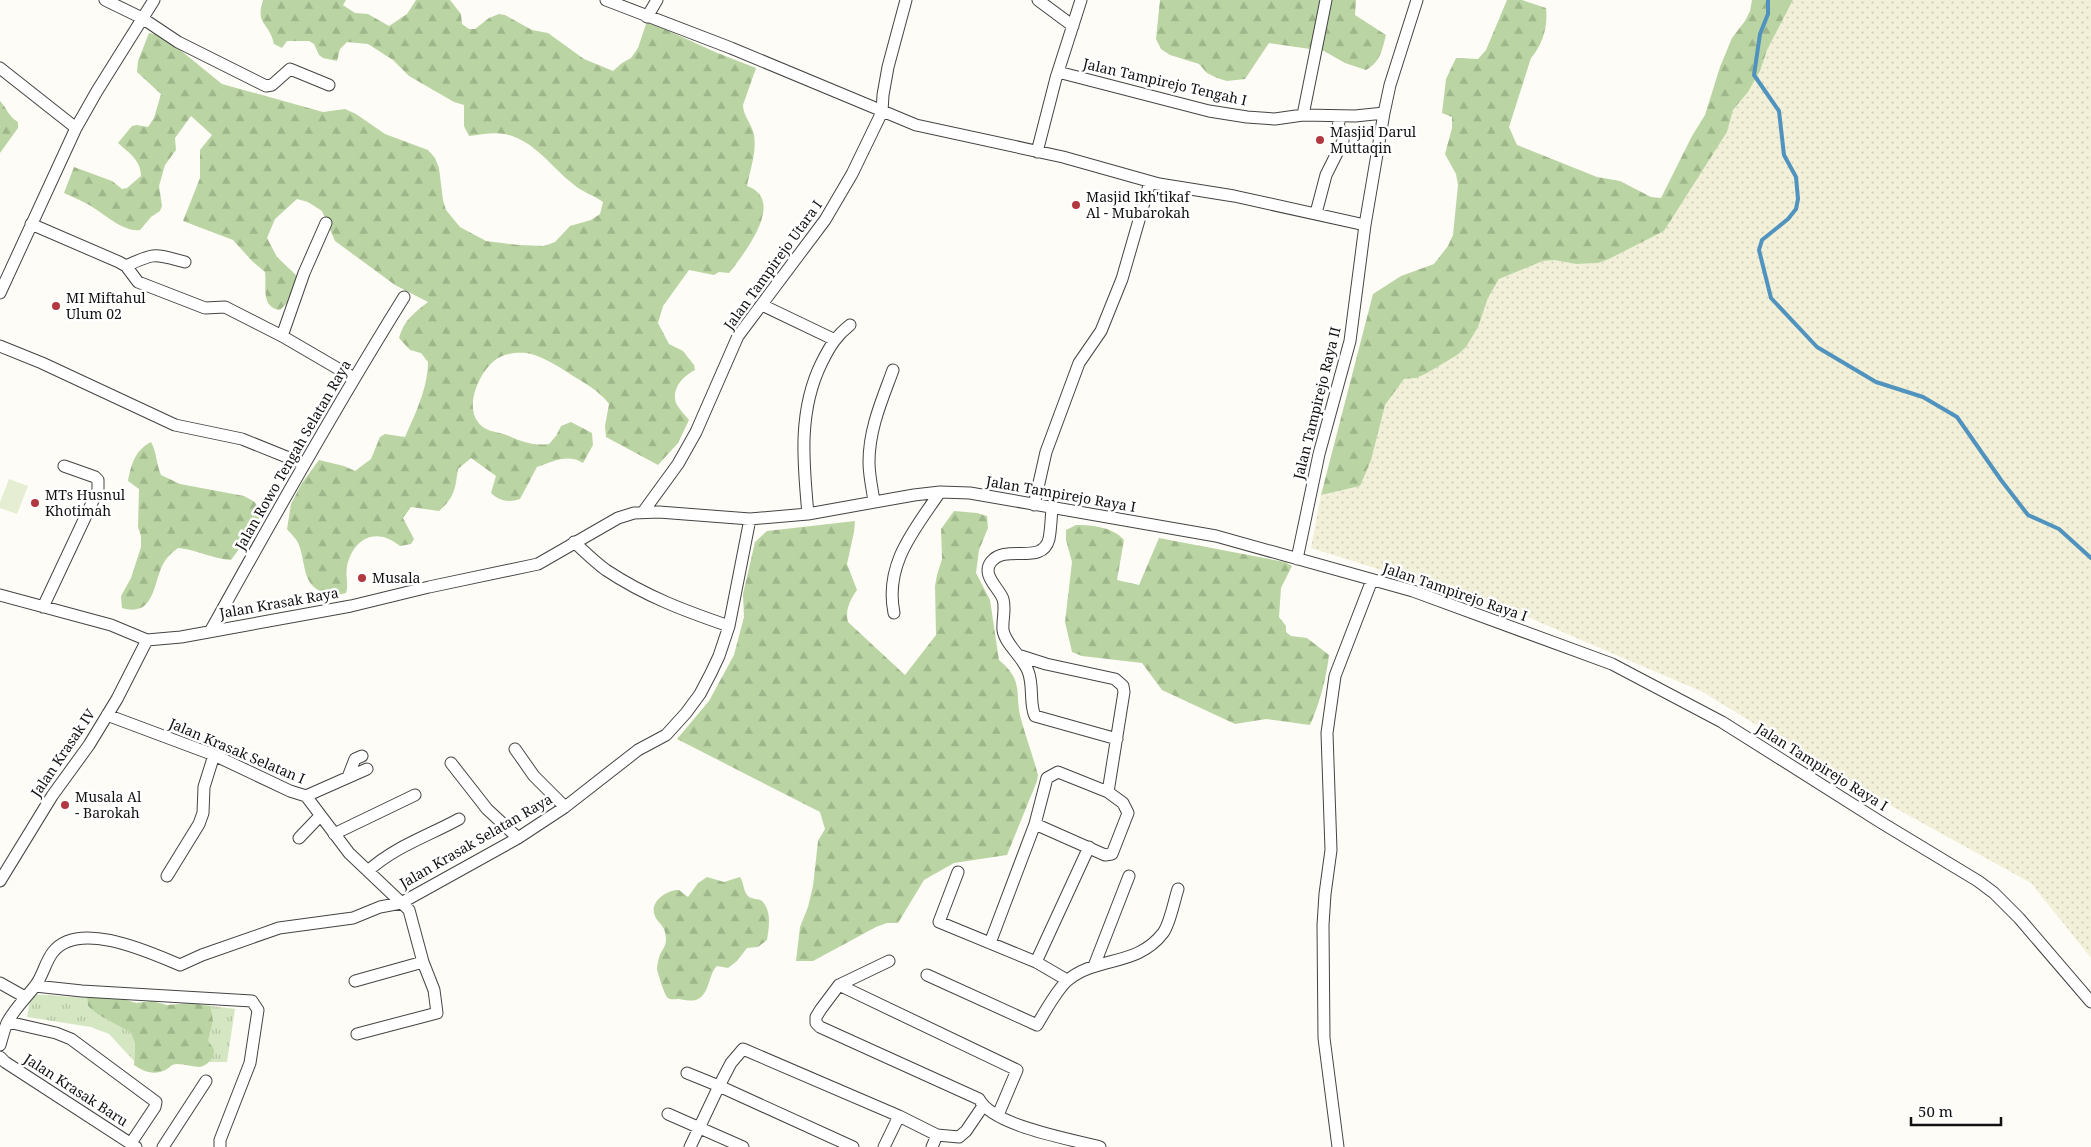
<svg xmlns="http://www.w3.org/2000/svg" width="2091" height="1147" font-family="'Noto Serif',serif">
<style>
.farmland{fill:url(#farmland-dots)}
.grass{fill:url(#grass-tufts)}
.forest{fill:url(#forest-firs)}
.pitch{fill:#e5eed3}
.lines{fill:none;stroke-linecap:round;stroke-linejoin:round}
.stream{stroke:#4f93be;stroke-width:4}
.minor-casing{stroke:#444;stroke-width:13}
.minor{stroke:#fff;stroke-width:11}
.poi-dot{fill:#b2383f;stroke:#fff;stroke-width:2}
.labels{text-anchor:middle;stroke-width:5;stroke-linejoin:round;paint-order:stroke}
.street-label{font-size:14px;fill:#111;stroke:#fff}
.poi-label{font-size:14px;fill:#111;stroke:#fff;text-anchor:start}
</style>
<defs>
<pattern id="farmland-dots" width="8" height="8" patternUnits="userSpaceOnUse" patternTransform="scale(1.25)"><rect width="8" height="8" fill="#f2f0d8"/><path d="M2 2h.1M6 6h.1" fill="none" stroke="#cecdb8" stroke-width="1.8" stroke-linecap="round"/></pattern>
<pattern id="grass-tufts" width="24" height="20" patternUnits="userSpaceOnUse" patternTransform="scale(1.25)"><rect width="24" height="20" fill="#d5e6c2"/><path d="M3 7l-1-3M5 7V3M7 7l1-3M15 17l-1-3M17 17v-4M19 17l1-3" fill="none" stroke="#b6c4a6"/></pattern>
<pattern id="forest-firs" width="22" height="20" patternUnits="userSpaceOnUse" patternTransform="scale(1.25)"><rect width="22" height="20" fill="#bad5a3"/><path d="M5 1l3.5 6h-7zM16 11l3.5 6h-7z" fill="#9fb68b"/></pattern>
</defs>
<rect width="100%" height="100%" fill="#fefcf6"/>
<path class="farmland" d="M 1793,0 L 2091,0 L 2091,958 L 2031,883 L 1859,788 L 1703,692 L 1497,604 L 1416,581 L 1311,548 L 1321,495 L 1360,486 L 1385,405 L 1404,379 L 1416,378 L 1478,327 L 1488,298 L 1499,279 L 1543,261 L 1554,260 L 1576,264 L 1598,263 L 1609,259 L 1664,231 L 1727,132 L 1733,110 L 1748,92 L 1760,71 L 1767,50 Z"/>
<path class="grass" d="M 31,994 L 87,998 L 88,1006 L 97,1014 L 131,1033 L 135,1044 L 134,1061 L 109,1034 L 91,1027 L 27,1017 Z
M 211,1006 L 235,1009 L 227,1062 L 208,1062 L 210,1060 L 207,1040 L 213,1021 Z"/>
<path class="forest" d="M 263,0 L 346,0 L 343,5 L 355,13 L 368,14 L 389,26 L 407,14 L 416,0 L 450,0 L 461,14 L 462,24 L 469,29 L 475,29 L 489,18 L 499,14 L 505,15 L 532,30 L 548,33 L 584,59 L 613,71 L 622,63 L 631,58 L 638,48 L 647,21 L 715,52 L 756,68 L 743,105 C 743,116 752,124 754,135 C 757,151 750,170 747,186 C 787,200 744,254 729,273 L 719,272 L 714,275 L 689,270 L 663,306 L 658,323 L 669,344 L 683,351 L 694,365 L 695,370 C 683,376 671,389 676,403 C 679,409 685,415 689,420 L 678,443 L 658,465 L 606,437 L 605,426 L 609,404 C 599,390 582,382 567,372 C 556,365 540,355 526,353 C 516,352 501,354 494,361 C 479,373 465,406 478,422 C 486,433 498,431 509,436 C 522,442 534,446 549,444 L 556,436 L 561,426 L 571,422 L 592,433 L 593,445 L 583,463 C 568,453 552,462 537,467 L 520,499 C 509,503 499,501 491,493 L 496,476 L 471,458 L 458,469 C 455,489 455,497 439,511 L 411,507 L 403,518 L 414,539 L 411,544 L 400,546 C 377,527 354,537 347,566 C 345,575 349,584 346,593 C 339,595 333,594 326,593 C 302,587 306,564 299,545 C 297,539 291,534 287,529 L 291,504 L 302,483 L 319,460 L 344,466 L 355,471 L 371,459 L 380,437 L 385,434 L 405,437 C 415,414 428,388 428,362 L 421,353 L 410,350 L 399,338 C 404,320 414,313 428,302 L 395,285 L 335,241 L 322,211 L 308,202 L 297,199 L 275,219 L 267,238 L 277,257 L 298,277 L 288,302 L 280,310 C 260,307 267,286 265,272 L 252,261 L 233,240 L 183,221 L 200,178 L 200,150 L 212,135 L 191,116 L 175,138 L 176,150 L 165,165 L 159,186 L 162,206 L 160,211 L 151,217 L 140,230 C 125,232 109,218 97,210 C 87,203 75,198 64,193 L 74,167 L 112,181 L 122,189 L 127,188 L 141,176 C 141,160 129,153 118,143 L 132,126 L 137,125 L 148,127 L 154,118 L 161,94 L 137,72 L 138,61 L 149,33 L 163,36 L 222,84 L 323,112 L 345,109 L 356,114 L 385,134 L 428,150 L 435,158 L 439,168 L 443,200 L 446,210 L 460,227 L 486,241 L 519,245 L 544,246 L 555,242 L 570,226 L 591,220 L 600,214 L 603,202 C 593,195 582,192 573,184 C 551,167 533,139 504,134 C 493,132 480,135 469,136 L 464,126 L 464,105 L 454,102 L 409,76 L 393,60 L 368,44 L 347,42 L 340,49 L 337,61 L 323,58 L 319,55 L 314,44 L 309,41 L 287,41 L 282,48 L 274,44 C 269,21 255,26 263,0 Z
M 1160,0 L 1356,0 L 1355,15 L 1386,35 C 1382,51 1380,62 1366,70 L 1345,63 L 1324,51 L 1269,43 L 1245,79 L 1227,81 L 1217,78 L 1207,73 L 1199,64 L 1170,55 L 1161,49 L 1156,39 Z
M 1507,0 L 1522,0 L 1546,8 C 1548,26 1543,44 1531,58 L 1509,127 L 1517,145 L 1597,177 L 1620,181 L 1651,197 L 1661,198 L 1692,136 L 1705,115 L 1720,67 L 1732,38 L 1745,21 L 1750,11 L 1752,0 L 1793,0 L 1767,50 L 1760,71 L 1748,92 L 1733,110 L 1727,132 L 1664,231 L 1609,259 L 1598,263 L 1576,264 L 1554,260 L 1543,261 L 1499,279 L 1488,298 L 1478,327 L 1466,347 L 1457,355 L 1427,373 L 1416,378 L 1404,379 L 1385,405 L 1371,460 L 1360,486 L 1321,495 L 1373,294 L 1401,276 L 1434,264 L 1448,246 L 1453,235 L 1458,185 L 1456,174 L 1445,154 L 1452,128 L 1452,117 L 1442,113 L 1446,79 L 1456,58 L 1478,59 L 1486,50 Z
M 0,101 C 7,108 8,116 18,122 L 18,128 L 0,153 Z
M 151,442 C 157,453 156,463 161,475 L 180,484 L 244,496 L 255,502 L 260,512 L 258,523 L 231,560 C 213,559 198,550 178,548 C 171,553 166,558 162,566 C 153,587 153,617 122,608 L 121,596 L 131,578 L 141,547 L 141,536 L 138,527 L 139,489 L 128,481 C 131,465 135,450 151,442 Z
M 954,511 L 977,513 L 987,516 L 988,528 L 979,550 L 976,573 L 990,600 L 999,660 C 1025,682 1014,693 1021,719 C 1026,738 1033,756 1038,775 L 1037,781 L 1007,855 L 954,863 L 924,880 L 898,923 L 887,923 L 876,927 L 813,961 L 796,961 L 800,927 L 808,907 L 813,886 L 818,841 L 825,829 L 820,812 L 677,739 L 709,701 L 734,655 L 744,617 L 743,594 L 755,542 L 767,531 L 855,521 L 854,532 L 847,564 L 857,590 C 850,600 845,610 848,622 L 905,675 L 936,635 L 935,586 L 937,575 L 942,559 L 941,529 Z
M 1076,525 C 1092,525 1113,527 1124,540 L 1117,580 L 1139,585 L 1159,538 L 1285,562 L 1292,566 L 1281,588 L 1279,617 L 1286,626 L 1286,632 L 1291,636 L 1307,638 L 1329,655 C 1326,680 1320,702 1310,725 L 1266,719 L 1235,724 L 1162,690 L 1142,663 L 1082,656 L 1072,652 L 1065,622 L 1072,562 L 1066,540 L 1066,530 Z
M 707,877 L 724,882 L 740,877 C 744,883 743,891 748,896 C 752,900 758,898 762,901 C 772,911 769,928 767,940 L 758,947 L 747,948 L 737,961 L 728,968 L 717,966 C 708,975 710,993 698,999 C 693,1002 685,1000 679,999 C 676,999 670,1000 668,998 C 665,997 658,973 657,970 C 657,966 658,961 659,958 C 660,952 666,947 666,940 C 666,923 657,925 654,913 C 651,900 669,889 679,890 L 688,897 L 698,883 Z
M 97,995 L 112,999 L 123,999 L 136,1003 L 152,1001 L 167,1005 L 190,1003 L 211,1006 L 213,1021 L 208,1040 C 209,1043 213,1047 214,1050 C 215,1057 207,1066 200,1067 C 193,1067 185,1064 177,1064 C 172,1064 170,1067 167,1069 C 155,1076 144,1072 134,1065 L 135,1044 L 131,1033 L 97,1014 L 88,1006 L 87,998 Z"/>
<path class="pitch" d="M 9,479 L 28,486 L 17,514 L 0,508 L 0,502 Z"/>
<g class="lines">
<path class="stream" d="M 1768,0 L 1768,14 L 1760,34 L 1754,75 L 1779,111 L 1784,155 L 1796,177 L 1798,199 L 1796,209 L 1788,219 L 1762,240 L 1759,250 L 1771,298 L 1817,347 L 1876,382 L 1923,397 L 1957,417 L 2001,480 L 2028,515 L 2059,529 L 2091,558"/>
<g class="minor-casing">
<path id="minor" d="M 105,0 L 142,18 L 178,42 L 266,86 L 272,85 L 290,69 L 329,85
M 606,0 L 731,48 L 916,125 L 1063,157 L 1159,184 L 1234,196 L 1365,225
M 1038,0 L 1073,26
M 647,17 L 657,0
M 0,68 L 76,128
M 1058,72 L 1209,111 L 1247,117 L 1275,119 L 1303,115 L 1355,116 L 1384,113
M 1303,115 L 1326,0
M 1037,152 L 1056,78 L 1081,0
M 1316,213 L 1326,175 L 1343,141 L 1343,134 L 1338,127 L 1340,116
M 31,224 L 119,262 L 126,266 L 138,282 L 205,308 L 225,307 L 282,336 L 354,378
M 126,266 C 156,252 154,254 185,262
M 0,293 L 76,128 L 97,91 L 154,0
M 762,305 L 833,339
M 282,336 L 304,273 L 326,223
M 0,346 L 42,363 L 175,425 L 242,439 L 304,464
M 874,501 C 872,488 869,475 869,462 C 869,429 882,400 893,370
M 1034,505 L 1046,452 L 1079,363 L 1101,331 L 1122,279 L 1150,182
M 1052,509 C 1051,518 1051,529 1049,539 C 1042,566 1006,543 991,562 C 981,575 999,588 1003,599 C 1006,609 1002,620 1003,630 C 1005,644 1022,656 1028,671 C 1034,686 1029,704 1035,716 L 1117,739
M 643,512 L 678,464 L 696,432 L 738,336 L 825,220 L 852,174 L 882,112 L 883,95 L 888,67 L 906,0
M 808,514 C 803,461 798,410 822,362 C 830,346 836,336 850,325
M 574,542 C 584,551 595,562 606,570 C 645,596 685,611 729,626
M 1297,559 L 1319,454 L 1350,341 L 1365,225 L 1384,113 L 1390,85 L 1417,0
M 0,595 L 111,625 L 147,640 L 181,637 L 351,606 L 429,587 L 538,564 L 618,518 L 634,513 L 659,512 L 750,519 L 808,514 L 914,495 L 940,492 L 970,493 L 1216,536 L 1413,591 L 1612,664 L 1722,722 L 1882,823 L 1978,881 L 1994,893 L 2019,918 L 2091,1002
M 43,607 L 98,490 L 98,480 L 95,477 L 64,466
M 894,613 C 884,564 915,529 940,492
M 211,630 C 273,518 336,406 404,297
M 1021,656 L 1046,664 L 1115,679 L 1123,686 L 1124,692 L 1108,792 L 1123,803 L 1128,813 L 1112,854 L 1105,855 L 1035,824
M 107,715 L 214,755 L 290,791 L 306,796 L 349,853 L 409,910 L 423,962 L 434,990 L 437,1013 L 357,1034
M 515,749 L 534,776 L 565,807
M 451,763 L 487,809 L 518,838
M 348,777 L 355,759 L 362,756
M 306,796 L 367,769
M 334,834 L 415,795
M 299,838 L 320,816
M 368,871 C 394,847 428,836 459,819
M 958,872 L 939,922 L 1036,962 L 1067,980
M 167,876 L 199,824 L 203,813 L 204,787 L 214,755
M 0,881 L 52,796 L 89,745 L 117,699 L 147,640
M 990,943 L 1035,824 L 1047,778 L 1058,772 L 1108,792
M 889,961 L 839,985 L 821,1009 L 816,1017 L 816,1023 L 820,1027 L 979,1099 C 993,1126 1070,1139 1100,1147
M 1036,962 L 1089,847
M 1094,966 L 1129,876
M 927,975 L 1037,1025 C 1044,1013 1058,988 1068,980 C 1097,956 1137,967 1163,933 C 1170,924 1174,901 1178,889
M 355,981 L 423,962
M 0,983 L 25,997
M 839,985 L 1017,1070 L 998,1115
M 35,986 L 82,991 L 252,1001 L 258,1010 L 250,1063 L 220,1140 L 220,1147
M 8,1022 L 56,1033 L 71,1039 L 156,1102 L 155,1107 L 131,1143
M 0,1045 C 2,1038 4,1030 7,1023 C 14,1009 26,998 35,986 C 43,976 45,962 53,952 C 79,919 151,953 180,965 L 202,955 L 279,928 L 353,918 L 380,907 L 401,903 L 518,838 L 565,807 L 638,750 L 666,735 L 686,713 L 700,694 L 711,673 L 719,656 L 729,626 L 750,519
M 0,1057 L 5,1062 L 136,1147
M 687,1073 L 719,1086 L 731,1063 L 743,1049 L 899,1116 L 937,1135 L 959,1137 L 966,1131 L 983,1106
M 668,1114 L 743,1147
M 163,1147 L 206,1081
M 690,1147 L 719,1086 L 853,1147
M 884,1147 L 899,1116
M 932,1147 L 937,1135
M 1338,1147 L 1324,1038 L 1323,925 L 1325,894 L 1331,850 L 1327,733 L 1335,676 L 1372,580"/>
</g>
<use href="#minor" class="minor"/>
</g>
<g class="poi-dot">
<circle cx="1320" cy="140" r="5"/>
<circle cx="1076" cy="205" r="5"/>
<circle cx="56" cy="306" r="5"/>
<circle cx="35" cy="503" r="5"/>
<circle cx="362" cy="578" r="5"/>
<circle cx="65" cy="805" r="5"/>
</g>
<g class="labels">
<g class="street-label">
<text transform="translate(1165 82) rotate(13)" y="5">Jalan Tampirejo Tengah I</text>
<text transform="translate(773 265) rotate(-54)" y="5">Jalan Tampirejo Utara I</text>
<text transform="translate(1317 403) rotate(-76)" y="5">Jalan Tampirejo Raya II</text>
<text transform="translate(293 455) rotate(-60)" y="5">Jalan Rowo Tengah Selatan Raya</text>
<text transform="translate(1061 494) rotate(10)" y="5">Jalan Tampirejo Raya I</text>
<text transform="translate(1455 592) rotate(19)" y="5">Jalan Tampirejo Raya I</text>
<text transform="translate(279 603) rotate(-10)" y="5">Jalan Krasak Raya</text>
<text transform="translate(237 751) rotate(23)" y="5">Jalan Krasak Selatan I</text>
<text transform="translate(63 753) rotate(-56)" y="5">Jalan Krasak IV</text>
<text transform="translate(1822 767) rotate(32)" y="5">Jalan Tampirejo Raya I</text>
<text transform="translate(476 841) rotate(-30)" y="5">Jalan Krasak Selatan Raya</text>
<text transform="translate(76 1090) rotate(33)" y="5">Jalan Krasak Baru</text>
</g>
<g class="poi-label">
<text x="1330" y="137">Masjid Darul<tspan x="1330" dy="16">Muttaqin</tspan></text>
<text x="1086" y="202">Masjid Ikh'tikaf<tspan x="1086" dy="16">Al - Mubarokah</tspan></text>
<text x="66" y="303">MI Miftahul<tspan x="66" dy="16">Ulum 02</tspan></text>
<text x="45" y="500">MTs Husnul<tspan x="45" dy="16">Khotimah</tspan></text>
<text x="372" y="583">Musala</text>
<text x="75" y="802">Musala Al<tspan x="75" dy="16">- Barokah</tspan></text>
</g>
</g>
<path d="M1911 1117v8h90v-8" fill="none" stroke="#111111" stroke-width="2.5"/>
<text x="1918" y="1117" font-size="15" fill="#111111" stroke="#ffffff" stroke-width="4" paint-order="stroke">50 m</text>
</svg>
